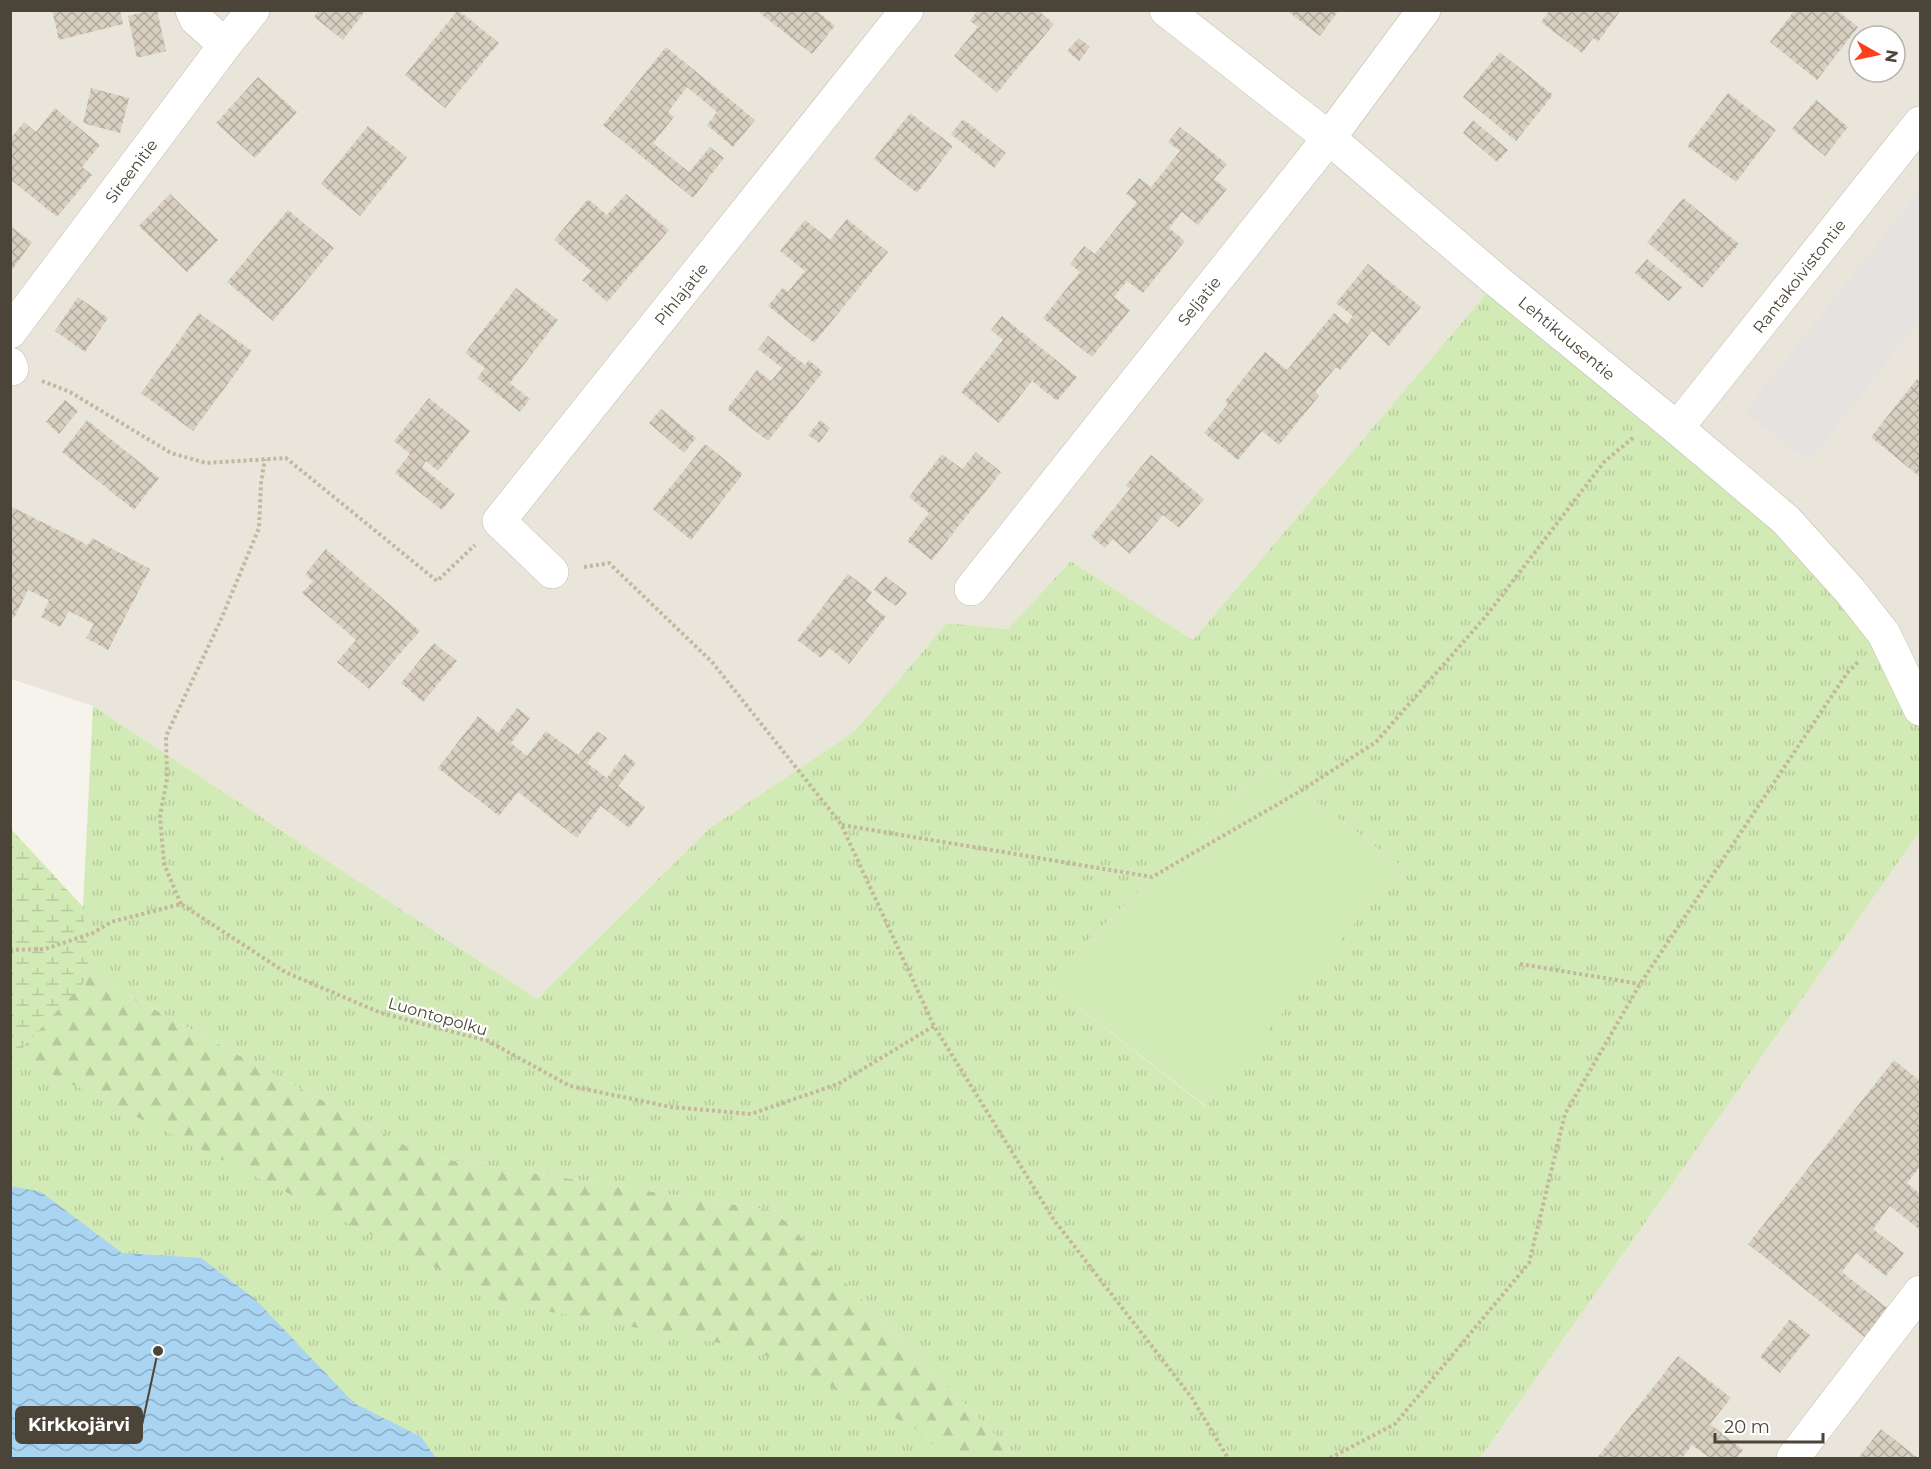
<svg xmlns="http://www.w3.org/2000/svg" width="1931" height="1469" font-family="Montserrat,sans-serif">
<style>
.residential{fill:#eae5da;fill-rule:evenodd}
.green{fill:#d2eab5}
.forest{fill:url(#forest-firs)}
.wetland{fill:url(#wetland-marsh)}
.park{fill:url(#park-tufts);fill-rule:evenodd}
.parking{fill:#e5e3e0}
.water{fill:url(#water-waves)}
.building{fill:url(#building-cross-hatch)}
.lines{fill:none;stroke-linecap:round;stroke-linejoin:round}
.street-casing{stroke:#c2bbae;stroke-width:34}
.path{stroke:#c4b79f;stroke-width:4;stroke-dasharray:3 3;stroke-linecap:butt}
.street{stroke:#fff;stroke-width:33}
.labels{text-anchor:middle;stroke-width:4.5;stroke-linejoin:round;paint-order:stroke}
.street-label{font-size:16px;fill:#4b4439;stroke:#fff}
.leader{fill:none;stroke:#4b4439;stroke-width:2}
.callout-dot{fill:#4b4439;stroke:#fff;stroke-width:2}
.callout{fill:#4b4439;stroke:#4b4439;stroke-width:2}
.callout-label{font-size:18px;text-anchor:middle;font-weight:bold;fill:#fff}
</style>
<defs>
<pattern id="forest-firs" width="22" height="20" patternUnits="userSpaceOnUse" patternTransform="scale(1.5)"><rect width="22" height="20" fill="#d2eab5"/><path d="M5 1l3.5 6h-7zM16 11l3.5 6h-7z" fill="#b6ca9c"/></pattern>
<pattern id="wetland-marsh" width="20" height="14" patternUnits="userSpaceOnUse" patternTransform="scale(1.5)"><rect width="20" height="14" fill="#d2eab5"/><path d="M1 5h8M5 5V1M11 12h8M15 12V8" fill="none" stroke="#b6ca9c"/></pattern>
<pattern id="park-tufts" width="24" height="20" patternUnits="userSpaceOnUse" patternTransform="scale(1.5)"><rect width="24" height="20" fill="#d2eab5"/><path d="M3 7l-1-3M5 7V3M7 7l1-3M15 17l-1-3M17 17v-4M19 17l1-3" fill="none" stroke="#b6ca9c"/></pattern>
<pattern id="water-waves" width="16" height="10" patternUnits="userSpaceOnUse" patternTransform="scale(1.5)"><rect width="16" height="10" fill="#a9d4f2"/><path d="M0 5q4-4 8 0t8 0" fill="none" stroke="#8caec5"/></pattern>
<pattern id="building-cross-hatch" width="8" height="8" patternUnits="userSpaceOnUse" patternTransform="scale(1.5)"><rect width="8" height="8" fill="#d8cfc1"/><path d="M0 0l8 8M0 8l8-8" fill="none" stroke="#b1aa9e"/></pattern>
</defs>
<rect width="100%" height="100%" fill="#f6f3ec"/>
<path class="residential" d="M 11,11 L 1920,11 L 1920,709 L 1497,281 L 1193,640 L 1071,561 L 1008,629 L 947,623 L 855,731 L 710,828 L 537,999 L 93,706 L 11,679 ZM 1859,36 L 1895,36 L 1895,72 L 1859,72 Z
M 1920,831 L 1920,1458 L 1480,1458 Z"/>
<path class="green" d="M 1267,764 L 1401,866 L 1207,1107 L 1046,982 Z"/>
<path class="forest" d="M 10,829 L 83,907 L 91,975 L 425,1156 L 775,1211 L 1018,1458 L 436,1458 L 11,1186 Z"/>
<path class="wetland" d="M 11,829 L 83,907 L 91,975 L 11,1060 Z"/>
<path class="park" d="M 1497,281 L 1786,520 L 1920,709 L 1920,831 L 1480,1458 L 1018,1458 L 775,1211 L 425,1156 L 91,975 L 83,907 L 93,706 L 537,999 L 710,828 L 855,731 L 947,623 L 1008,629 L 1071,561 L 1193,640 ZM 1267,764 L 1401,866 L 1206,1107 L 1046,982 Z
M 11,1057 L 24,1060 L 508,1304 L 752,1349 L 913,1427 L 949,1458 L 11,1458 Z"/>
<path class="parking" d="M 1920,190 L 1920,320 L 1809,462 L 1744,412 Z"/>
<path class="water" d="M 11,1186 L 41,1192 L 122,1253 L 201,1258 L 255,1299 L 354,1403 L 421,1437 L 436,1458 L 11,1458 Z"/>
<path class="building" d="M 52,10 L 120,10 L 123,24 L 59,40 Z
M 151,10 L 157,10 L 166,51 L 137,58 L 128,16 Z
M 319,10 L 366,10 L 343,40 L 314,17 Z
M 458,10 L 499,43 L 445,108 L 405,75 Z
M 756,10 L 816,10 L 835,26 L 812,54 Z
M 978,10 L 1038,10 L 1054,24 L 997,93 L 954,56 L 978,27 L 970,21 Z
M 1286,10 L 1339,10 L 1320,36 Z
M 1550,10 L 1621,10 L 1598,42 L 1593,38 L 1582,53 L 1541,22 Z
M 1795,10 L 1837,10 L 1858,27 L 1817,80 L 1770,42 Z
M 1079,38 L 1090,47 L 1079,61 L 1067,51 Z
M 666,47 L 755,120 L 733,147 L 707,125 L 717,112 L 687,87 L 668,112 L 674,117 L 653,143 L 689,172 L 710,147 L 724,158 L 693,198 L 603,125 Z
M 1500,52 L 1553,95 L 1516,141 L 1463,97 Z
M 258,77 L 297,112 L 255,158 L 216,123 Z
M 91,88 L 129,98 L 120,133 L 83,123 Z
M 1728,93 L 1776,130 L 1736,182 L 1687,146 Z
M 1816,100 L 1848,127 L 1825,156 L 1792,129 Z
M 55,108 L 100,145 L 82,167 L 92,175 L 57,217 L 10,179 L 10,139 L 24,122 L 36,132 Z
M 910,113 L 953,146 L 917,193 L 874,159 Z
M 963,119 L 1006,153 L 994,168 L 951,134 Z
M 1473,120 L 1508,150 L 1497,162 L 1463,133 Z
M 368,126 L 407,157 L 360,216 L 321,184 Z
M 1180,127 L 1227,164 L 1214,179 L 1227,189 L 1198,225 L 1182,212 L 1169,228 L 1185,241 L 1143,293 L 1127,281 L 1114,297 L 1130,310 L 1092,357 L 1043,318 L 1080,272 L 1070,264 L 1084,246 L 1095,254 L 1137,202 L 1126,194 L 1139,178 L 1151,187 L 1180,151 L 1168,142 Z
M 170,194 L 218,240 L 187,272 L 139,226 Z
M 626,194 L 669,230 L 607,302 L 582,280 L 591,271 L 554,240 L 588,199 L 607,215 Z
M 1683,198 L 1739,244 L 1702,288 L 1647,242 Z
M 288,210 L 334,248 L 273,321 L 227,282 Z
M 847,219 L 888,252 L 814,343 L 768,306 L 783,287 L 788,292 L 805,271 L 780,251 L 805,220 L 830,240 Z
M 10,226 L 32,242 L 10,273 Z
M 1647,259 L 1682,287 L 1669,301 L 1635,273 Z
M 1368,264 L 1421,307 L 1389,346 L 1372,331 L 1340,370 L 1336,367 L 1315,392 L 1319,396 L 1279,445 L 1262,431 L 1238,460 L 1204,433 L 1228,404 L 1225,401 L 1265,352 L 1287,370 L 1334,313 L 1347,324 L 1353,316 L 1336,303 Z
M 516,288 L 558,320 L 510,383 L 530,399 L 520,412 L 477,378 L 485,368 L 465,353 Z
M 78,297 L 108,318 L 85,352 L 55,331 Z
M 199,313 L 252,351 L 193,431 L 141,393 Z
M 1002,316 L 1077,377 L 1057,401 L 1032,381 L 999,423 L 961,392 L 1003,340 L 991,330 Z
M 768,336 L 805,365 L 809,360 L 823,372 L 768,441 L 727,409 L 757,370 L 771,381 L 782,368 L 758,349 Z
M 1917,379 L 1920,382 L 1920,477 L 1871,437 Z
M 429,398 L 470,431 L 438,471 L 426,461 L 422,467 L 455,494 L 442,510 L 395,473 L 410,454 L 394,441 Z
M 65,400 L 78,411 L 59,434 L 46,422 Z
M 661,409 L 696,438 L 684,453 L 649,423 Z
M 87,420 L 159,478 L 134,510 L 62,452 Z
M 820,420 L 830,428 L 819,443 L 808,435 Z
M 705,444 L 743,474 L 691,540 L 653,509 Z
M 976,452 L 1001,472 L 932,560 L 907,541 L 929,513 L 909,497 L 942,454 L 962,469 Z
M 1151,455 L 1204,499 L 1179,528 L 1163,515 L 1130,554 L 1113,539 L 1105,548 L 1091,536 L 1130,489 L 1126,485 Z
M 10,506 L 88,545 L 92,538 L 150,569 L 108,650 L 86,638 L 94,624 L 69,611 L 60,627 L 41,617 L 49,600 L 28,590 L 14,618 L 10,616 Z
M 326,549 L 420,631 L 369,689 L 337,662 L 356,640 L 302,593 L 313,581 L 305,574 Z
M 848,574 L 872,592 L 866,601 L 886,617 L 849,664 L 829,648 L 821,658 L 797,640 Z
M 885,576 L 907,593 L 896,606 L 874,590 Z
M 434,643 L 457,661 L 423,702 L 401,683 Z
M 517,708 L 530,718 L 511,743 L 527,756 L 546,731 L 578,755 L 597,731 L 607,738 L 587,763 L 607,778 L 625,754 L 636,763 L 618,786 L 645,807 L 629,828 L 601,806 L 577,838 L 518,792 L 499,816 L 438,768 L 478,716 L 498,733 Z
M 1894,1060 L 1920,1081 L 1920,1167 L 1907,1183 L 1920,1194 L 1920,1230 L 1890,1206 L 1873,1229 L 1904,1253 L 1886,1276 L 1856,1253 L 1842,1272 L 1890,1310 L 1867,1339 L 1748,1244 Z
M 1790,1319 L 1810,1335 L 1780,1373 L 1760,1357 Z
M 1678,1356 L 1731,1398 L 1710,1424 L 1743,1450 L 1736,1458 L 1710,1458 L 1692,1445 L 1682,1458 L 1597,1458 Z
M 1881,1429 L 1918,1458 L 1858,1458 Z"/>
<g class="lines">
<g class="street-casing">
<path id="street" d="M 192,10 L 196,19 L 225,45
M 1166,10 L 1329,138 L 1497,281 L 1677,428 L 1786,520 L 1851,592 L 1884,634 L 1920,709
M 10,332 L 225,45 L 253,10
M 10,364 L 12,369
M 1677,428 L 1920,123
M 552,572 L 499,521 L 907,10
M 971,589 L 1329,138 L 1424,10
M 1793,1458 L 1920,1292"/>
</g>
<path class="path" d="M 42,381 L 70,392 L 171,453 L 206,463 L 286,458 L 437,581 L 475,545
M 584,567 L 609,563 L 712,662 L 841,824 L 934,1026 L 1054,1220 L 1192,1398 L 1228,1458
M 842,825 L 1152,877 L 1302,790 L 1376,742 L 1486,616 L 1604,462 L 1634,437
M 181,904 L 164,864 L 160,816 L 167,779 L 166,736 L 219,624 L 259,528 L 261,483 L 265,459
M 10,950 L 45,949 L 93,933 L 111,922 L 181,904 L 285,972 L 381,1013 L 488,1041 L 570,1086 L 671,1107 L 751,1114 L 838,1084 L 934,1026
M 1520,964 L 1640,984
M 1330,1458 L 1395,1424 L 1529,1263 L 1565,1114 L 1640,984 L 1847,673 L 1859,661"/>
<use href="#street" class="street"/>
</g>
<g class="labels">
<g class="street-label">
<text transform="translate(131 171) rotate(-53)" y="6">Sireenitie</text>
<text transform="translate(1799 276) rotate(-52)" y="6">Rantakoivistontie</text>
<text transform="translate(681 294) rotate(-51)" y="6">Pihlajatie</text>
<text transform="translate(1199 301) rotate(-51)" y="6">Seljatie</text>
<text transform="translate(1567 338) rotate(40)" y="6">Lehtikuusentie</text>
<text transform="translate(438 1016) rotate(16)" y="6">Luontopolku</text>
</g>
</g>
<path class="leader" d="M158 1351L142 1425"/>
<circle class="callout-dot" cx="158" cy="1351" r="6"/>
<rect class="callout" x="16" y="1407" width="126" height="36" rx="6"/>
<g class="callout-label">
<text x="79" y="1431">Kirkkojärvi</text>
</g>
<rect width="1931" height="1469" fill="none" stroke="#4b4439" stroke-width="24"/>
<g transform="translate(1877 54) rotate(99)"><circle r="28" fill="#ffffff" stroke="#b7b4b0" stroke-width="1.5"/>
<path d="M0-4.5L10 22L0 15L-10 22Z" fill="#fc3f1d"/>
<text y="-9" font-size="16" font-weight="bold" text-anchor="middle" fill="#4b4439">N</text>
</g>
<path d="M1715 1433v9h108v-9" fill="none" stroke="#4b4439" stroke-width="3"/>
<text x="1724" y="1433" font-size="18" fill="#4b4439" stroke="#ffffff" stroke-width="4.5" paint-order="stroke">20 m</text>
</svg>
